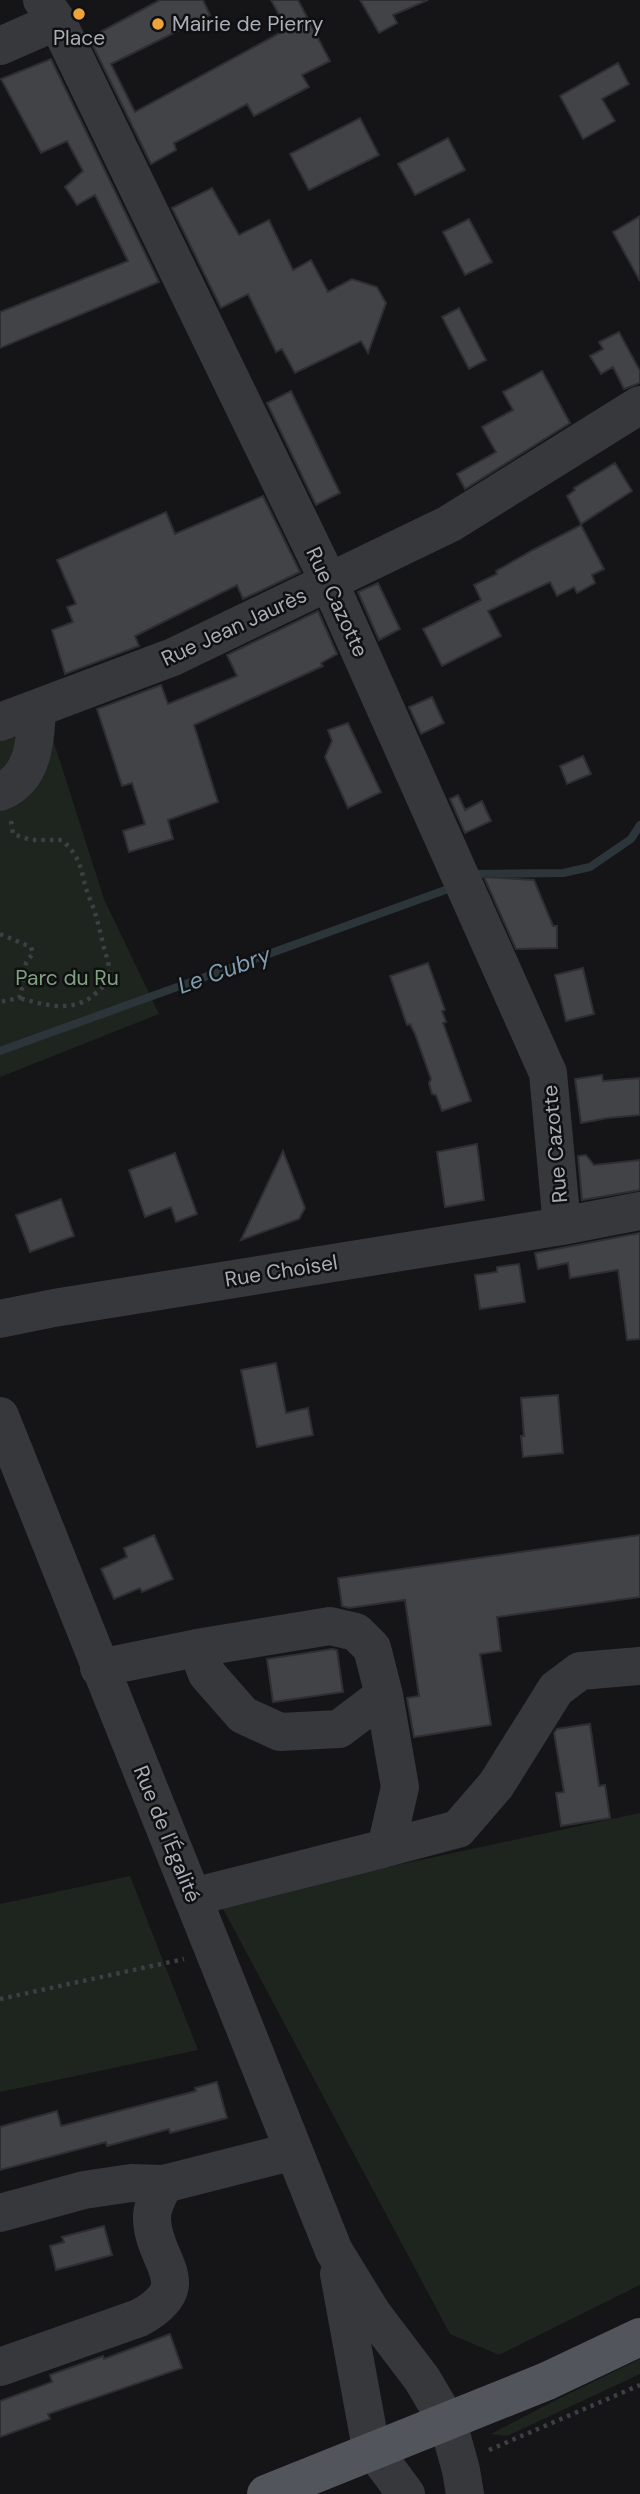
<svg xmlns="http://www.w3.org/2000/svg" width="640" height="2494" font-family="'DM Sans',sans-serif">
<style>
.green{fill:#1d251e}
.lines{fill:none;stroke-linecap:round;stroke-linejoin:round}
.stream{stroke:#2c353a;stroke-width:8}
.building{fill:#424347;stroke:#2f2f33;stroke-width:2}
.path{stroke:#3c3f43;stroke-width:4.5;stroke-dasharray:3.5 5;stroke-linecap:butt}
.minor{stroke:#36383c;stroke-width:38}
.major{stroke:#52555b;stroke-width:38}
.poi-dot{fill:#eca439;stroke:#101012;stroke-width:2.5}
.labels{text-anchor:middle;stroke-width:5;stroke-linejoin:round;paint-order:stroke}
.poi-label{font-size:21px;fill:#a8adb7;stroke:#101012;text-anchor:start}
.street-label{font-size:21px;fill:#a8adb7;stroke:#101012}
.park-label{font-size:21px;fill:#7fa17f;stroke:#101012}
.water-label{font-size:23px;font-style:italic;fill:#809db1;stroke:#101012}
</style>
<rect width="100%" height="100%" fill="#151517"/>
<path class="green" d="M 50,730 L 104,899 L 159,1014 L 0,1077 L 0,740 Z
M 640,1813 L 640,2285 L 499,2355 L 450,2334 L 220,1903 Z
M 130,1876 L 198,2050 L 0,2092 L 0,1904 Z
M 640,2359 L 640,2374 L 507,2436 L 491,2434 L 552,2402 Z"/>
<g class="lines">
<path class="stream" d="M 475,874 L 563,873 L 590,867 L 631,839 L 640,825
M 0,1051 L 448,889"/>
</g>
<path class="building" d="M 160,0 L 203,0 L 210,15 L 111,64 L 135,112 L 287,29 L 271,0 L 298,0 L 330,61 L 302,75 L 309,87 L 254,116 L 247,104 L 174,143 L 176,150 L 151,164 L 89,38 Z
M 360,0 L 428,0 L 393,15 L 397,23 L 379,33 Z
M 51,59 L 159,282 L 0,348 L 0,312 L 128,261 L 95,195 L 77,205 L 65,187 L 83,171 L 67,141 L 41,153 L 1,79 Z
M 618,63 L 629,84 L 602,99 L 615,121 L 583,139 L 560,96 Z
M 360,118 L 379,155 L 309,190 L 290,154 Z
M 448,138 L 465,170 L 415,195 L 398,164 Z
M 212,188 L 239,235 L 269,220 L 293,270 L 311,260 L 328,292 L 352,279 L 377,287 L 386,303 L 368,353 L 361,341 L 295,373 L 282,349 L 276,352 L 248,294 L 221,308 L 172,208 Z
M 640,216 L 640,281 L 613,232 Z
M 469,219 L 492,262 L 465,275 L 443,232 Z
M 459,308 L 486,360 L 469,369 L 442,317 Z
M 619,332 L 640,371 L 640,383 L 624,389 L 613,367 L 601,374 L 590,356 L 603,349 L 599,342 Z
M 542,371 L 570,423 L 465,489 L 457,474 L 496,452 L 482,427 L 513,410 L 503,392 Z
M 291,391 L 340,493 L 316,505 L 267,403 Z
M 615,463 L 632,491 L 581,524 L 567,496 L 575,490 L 574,488 Z
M 263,496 L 300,572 L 243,599 L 237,585 L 135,636 L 139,646 L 65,674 L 52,630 L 73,622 L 67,607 L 76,604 L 57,560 L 166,512 L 175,534 Z
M 581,525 L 604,569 L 592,575 L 595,583 L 577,593 L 574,587 L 557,596 L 550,582 L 488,611 L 501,636 L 442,666 L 423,629 L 481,600 L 474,585 L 497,574 L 496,571 L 533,550 Z
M 378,583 L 400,629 L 379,640 L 358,592 Z
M 318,611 L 337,654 L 321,663 L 323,666 L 194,725 L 218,802 L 168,820 L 173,839 L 129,852 L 123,831 L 145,824 L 132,783 L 122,786 L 97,709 L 161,685 L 168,704 L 237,676 L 227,655 Z
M 432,697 L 444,723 L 421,734 L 409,707 Z
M 348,723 L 381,792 L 348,808 L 325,757 L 332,741 L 328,730 Z
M 583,756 L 591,774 L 567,784 L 560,766 Z
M 458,795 L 465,810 L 482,801 L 491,821 L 465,833 L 450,799 Z
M 484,877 L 534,880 L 553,926 L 557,926 L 557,948 L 516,949 Z
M 428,963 L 445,1010 L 442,1011 L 446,1022 L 443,1023 L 471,1101 L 442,1111 L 436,1095 L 432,1094 L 429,1083 L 431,1079 L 415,1034 L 410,1024 L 407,1025 L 390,976 Z
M 583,968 L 594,1014 L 566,1021 L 555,975 Z
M 602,1075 L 603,1081 L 640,1078 L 640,1115 L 608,1118 L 581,1123 L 575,1079 Z
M 477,1144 L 484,1200 L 445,1207 L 437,1152 Z
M 283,1151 L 305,1208 L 299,1219 L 241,1240 Z
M 175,1153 L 197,1214 L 176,1222 L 171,1207 L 145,1217 L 129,1170 Z
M 586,1155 L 594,1165 L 640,1160 L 640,1190 L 582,1200 L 578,1156 Z
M 61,1199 L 74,1236 L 30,1252 L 16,1215 Z
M 640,1233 L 640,1339 L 627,1340 L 618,1270 L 570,1278 L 568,1263 L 538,1269 L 535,1253 Z
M 519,1264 L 525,1302 L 480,1309 L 475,1275 L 497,1272 L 497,1267 Z
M 276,1363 L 286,1413 L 308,1408 L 313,1435 L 257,1447 L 241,1370 Z
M 558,1395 L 563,1453 L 523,1457 L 521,1436 L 524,1436 L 521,1398 Z
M 154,1535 L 173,1579 L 142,1592 L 140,1588 L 114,1599 L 101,1569 L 127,1557 L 124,1548 Z
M 640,1535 L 640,1597 L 497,1617 L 501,1651 L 480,1654 L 491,1725 L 414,1737 L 407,1698 L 419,1696 L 405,1600 L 349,1608 L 342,1606 L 338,1578 Z
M 332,1649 L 337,1650 L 343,1692 L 273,1702 L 267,1659 Z
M 590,1724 L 599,1786 L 605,1785 L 610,1818 L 561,1826 L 556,1793 L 564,1792 L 554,1733 L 557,1729 Z
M 217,2082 L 227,2118 L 170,2133 L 169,2129 L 107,2146 L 106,2142 L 0,2170 L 0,2127 L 3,2126 L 57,2111 L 61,2126 L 196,2091 L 195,2088 Z
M 104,2226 L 112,2255 L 56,2270 L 50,2246 L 64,2242 L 62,2237 Z
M 170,2334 L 182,2368 L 48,2414 L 50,2419 L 0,2437 L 0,2401 L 52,2382 L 50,2375 L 103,2356 L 104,2359 Z"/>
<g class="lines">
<path class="path" d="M 11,821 L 13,834 L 31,840 L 62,840 C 85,862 79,871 89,897 C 96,913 99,927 103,944 C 105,953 109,961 109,971 C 108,981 104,987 96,993 C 74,1014 45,1005 19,998
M 0,934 L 31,947 L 33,953 L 26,963 L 21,994 L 19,998 L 0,1002
M 0,1999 L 184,1959
M 489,2450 L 640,2385"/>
<path class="minor" d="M 42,0 L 57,21 L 329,582 L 548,1073 L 562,1226
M 0,46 L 57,21
M 0,722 L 173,657 L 449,524 L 640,405
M 0,792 C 34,778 35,742 37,709
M 0,1319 L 54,1308 L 562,1226 L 640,1211
M 0,1416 L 334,2251 L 372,2313 L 422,2379 L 448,2423 L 461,2470 L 465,2494
M 99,1668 L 197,1648 L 330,1626 L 356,1632 L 372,1648 L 384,1695 L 339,1729 L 280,1732 L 243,1715 L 207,1674 L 197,1648
M 386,1848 L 458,1829 L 496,1785 L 556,1689 L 580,1671 L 640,1666
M 193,1897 L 386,1848 L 400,1787 L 384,1695
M 0,2213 L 84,2190 L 131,2183 L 164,2184 L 294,2151
M 339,2274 L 369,2437 L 374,2451 L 406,2494
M 0,2367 L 139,2318 C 199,2285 154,2264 152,2220 C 151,2207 159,2195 164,2184"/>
<path class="major" d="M 266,2494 L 547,2381 L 640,2337"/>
</g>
<g class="poi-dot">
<circle cx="79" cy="14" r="7"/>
<circle cx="158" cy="24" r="7"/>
</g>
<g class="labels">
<g class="poi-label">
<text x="172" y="31">Mairie de Pierry</text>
<text x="79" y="45" text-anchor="middle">Place</text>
</g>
<g class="street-label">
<text transform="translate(337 602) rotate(65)" y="7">Rue Cazotte</text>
<text transform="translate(234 627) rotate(-25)" y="7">Rue Jean Jaurès</text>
<text transform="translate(555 1144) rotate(-95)" y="7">Rue Cazotte</text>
<text transform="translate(281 1271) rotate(-9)" y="7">Rue Choisel</text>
<text transform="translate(167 1834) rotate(68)" y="7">Rue de l'Égalité</text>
</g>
<g class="park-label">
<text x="67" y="985">Parc du Ru</text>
</g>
<g class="water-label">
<text transform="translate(224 970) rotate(-20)" y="8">Le Cubry</text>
</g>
</g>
</svg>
